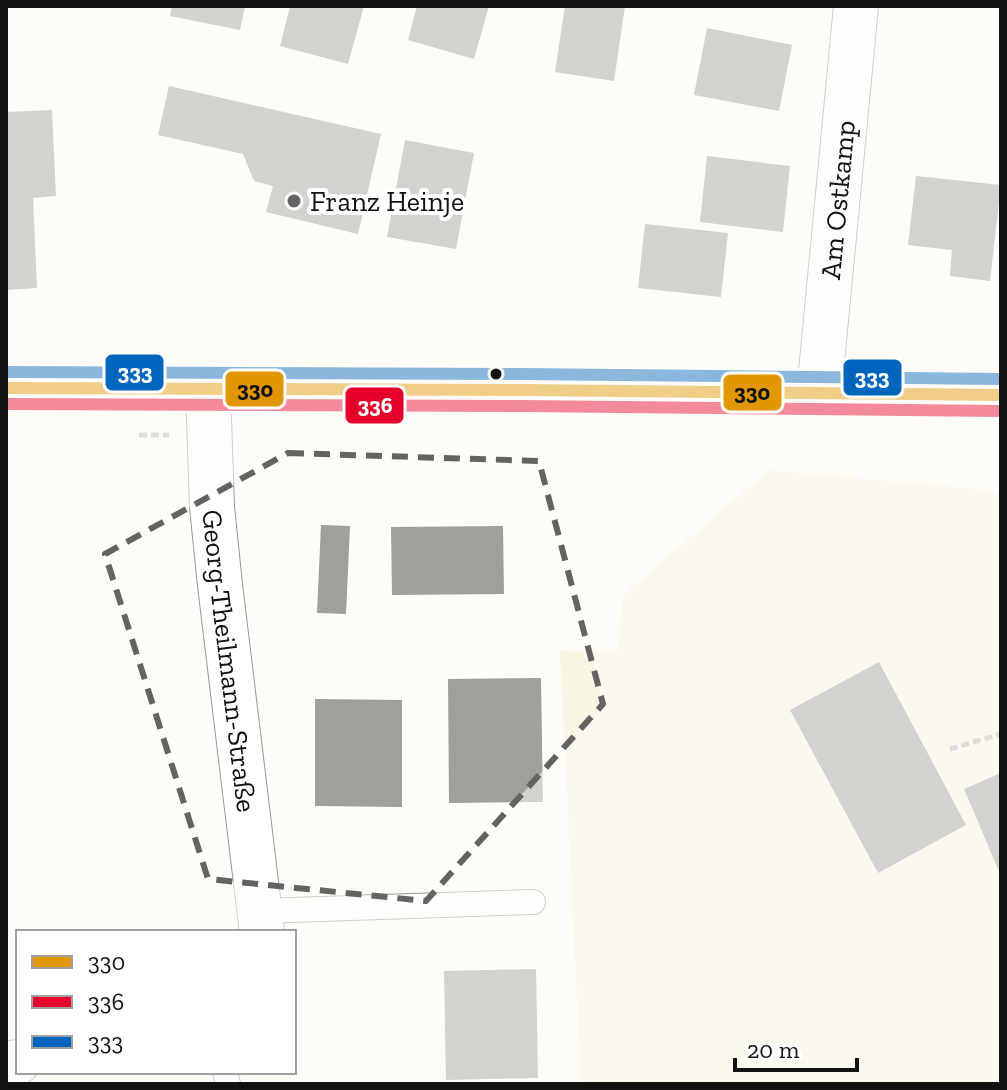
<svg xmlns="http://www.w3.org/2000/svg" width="1007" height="1090" font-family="'Zilla Slab',serif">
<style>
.farmland{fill:#f9f7e4}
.building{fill:#a19f9c}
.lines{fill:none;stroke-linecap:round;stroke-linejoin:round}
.lane-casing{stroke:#979795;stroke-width:26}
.street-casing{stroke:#979795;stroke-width:46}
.secondary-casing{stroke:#8e8d8b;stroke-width:46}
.path{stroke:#b9b9b8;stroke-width:5;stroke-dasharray:8 4;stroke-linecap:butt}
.lane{stroke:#fffffe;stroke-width:24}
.street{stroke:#fffffe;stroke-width:44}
.secondary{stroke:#f6f4eb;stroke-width:44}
.bus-1-casing{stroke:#fff;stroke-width:18}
.bus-2-casing{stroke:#fff;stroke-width:18}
.bus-3-casing{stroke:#fff;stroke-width:18}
.bus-1{stroke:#e09702;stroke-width:12}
.bus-2{stroke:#e4002b;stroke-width:12}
.bus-3{stroke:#0065bd;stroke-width:12}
.marked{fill:none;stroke:#646362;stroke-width:6;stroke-dasharray:16 10;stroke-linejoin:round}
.poi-dot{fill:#646362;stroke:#fff;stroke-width:3}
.bus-dot{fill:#111;stroke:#fff;stroke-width:3}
.labels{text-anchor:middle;stroke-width:8;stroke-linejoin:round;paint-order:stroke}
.street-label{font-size:28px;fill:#111;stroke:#fff}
.poi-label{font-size:28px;fill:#111;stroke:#fff;text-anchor:start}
.line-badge{stroke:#fff;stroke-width:3}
.badge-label{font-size:22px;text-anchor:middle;font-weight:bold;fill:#fff}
.pale-badge-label{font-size:22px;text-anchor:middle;font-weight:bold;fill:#111}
</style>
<rect width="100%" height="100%" fill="#fdfcf7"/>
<path class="farmland" d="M 769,470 L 977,489 L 1001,495 L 1001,1081 L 937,1084 L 581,1084 L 560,651 L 618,652 L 623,595 Z"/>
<path class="building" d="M 172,6 L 245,6 L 240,30 L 170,16 Z
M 290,6 L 364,6 L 348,64 L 280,46 Z
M 417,6 L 489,6 L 474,59 L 408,40 Z
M 565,6 L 625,6 L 614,81 L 555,72 Z
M 707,28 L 792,45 L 779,111 L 694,95 Z
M 169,86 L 381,134 L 358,234 L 266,212 L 273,186 L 254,181 L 243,154 L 158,135 Z
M 52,110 L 56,196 L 33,198 L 37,288 L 6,290 L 6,112 Z
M 405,140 L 474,153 L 456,249 L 387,237 Z
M 707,156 L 790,166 L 783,232 L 700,222 Z
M 916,176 L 1001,185 L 990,281 L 950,276 L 952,250 L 908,245 Z
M 645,224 L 728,233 L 721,297 L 638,288 Z
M 321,525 L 350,526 L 346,614 L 317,613 Z
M 503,526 L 504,594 L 392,595 L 391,527 Z
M 879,662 L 966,825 L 878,873 L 790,710 Z
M 541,678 L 543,802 L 449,803 L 448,679 Z
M 315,699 L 402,700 L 402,807 L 315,806 Z
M 1001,773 L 1001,876 L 964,789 Z
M 536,969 L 538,1078 L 446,1080 L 444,971 Z"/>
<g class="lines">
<g class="lane-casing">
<path id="lane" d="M 261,911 L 533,902
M 225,1072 L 228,1084"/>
</g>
<g class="street-casing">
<g id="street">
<path id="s1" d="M 208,390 L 212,507 L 220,585 L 262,932"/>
<path id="s2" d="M 819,393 L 856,6"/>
<path d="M 6,1064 L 18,1062"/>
</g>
</g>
<g class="secondary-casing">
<path id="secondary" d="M 6,388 L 523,390 L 1001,395"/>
</g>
<path class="path" d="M 139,435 L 169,435
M 950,749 L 1001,734"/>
<use href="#lane" class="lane"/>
<use href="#street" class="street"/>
<use href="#secondary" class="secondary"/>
<g class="bus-1-casing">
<path id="bus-1" d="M 6,388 L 523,390 L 1001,395"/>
</g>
<g class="bus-2-casing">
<path id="bus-2" d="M 6,404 L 523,406 L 1001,411"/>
</g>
<g class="bus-3-casing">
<path id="bus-3" d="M 6,372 L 523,374 L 1001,379"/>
</g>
<use href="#bus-1" class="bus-1"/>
<use href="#bus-2" class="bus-2"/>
<use href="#bus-3" class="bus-3"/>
</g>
<path d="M0 0H1007V1090H0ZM 288,453 L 539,461 L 603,704 L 426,901 L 208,879 L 105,554 Z" fill="#fdfcf7" fill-opacity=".55" fill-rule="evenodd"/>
<path class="marked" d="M 288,453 L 539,461 L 603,704 L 426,901 L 208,879 L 105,554 Z"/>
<circle class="poi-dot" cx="294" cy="201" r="8"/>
<circle class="bus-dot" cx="496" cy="374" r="7"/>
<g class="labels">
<g class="street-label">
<text dy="10" stroke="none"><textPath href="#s2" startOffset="194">Am Ostkamp</textPath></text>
<text dy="10" stroke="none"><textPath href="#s1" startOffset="272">Georg-Theilmann-Straße</textPath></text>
</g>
<g class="poi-label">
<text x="310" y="211">Franz Heinje</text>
</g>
</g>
<g class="line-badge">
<rect x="104" y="353" width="61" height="39" rx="8" fill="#0065bd"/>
<rect x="842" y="358" width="61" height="39" rx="8" fill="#0065bd"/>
<rect x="224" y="370" width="61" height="38" rx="8" fill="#e09702"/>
<rect x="722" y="373" width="61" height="39" rx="8" fill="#e09702"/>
<rect x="344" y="386" width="61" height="39" rx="8" fill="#e4002b"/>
</g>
<g class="badge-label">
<text x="135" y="380">333</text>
<text x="872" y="385">333</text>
<text x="375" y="413">336</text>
</g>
<g class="pale-badge-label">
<text x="255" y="397">330</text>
<text x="752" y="400">330</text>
</g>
<rect width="1007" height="1090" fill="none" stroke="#111111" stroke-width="16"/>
<rect x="16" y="930" width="280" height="144" fill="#ffffff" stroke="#a0a0a0" stroke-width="2"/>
<rect x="32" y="956" width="40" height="12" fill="#e09702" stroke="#a0a0a0" stroke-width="2"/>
<text x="88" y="970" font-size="24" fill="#111111">330</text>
<rect x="32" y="996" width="40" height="12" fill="#e4002b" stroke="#a0a0a0" stroke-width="2"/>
<text x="88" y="1010" font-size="24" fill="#111111">336</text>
<rect x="32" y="1036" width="40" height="12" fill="#0065bd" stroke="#a0a0a0" stroke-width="2"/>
<text x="88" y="1050" font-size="24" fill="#111111">333</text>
<path d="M735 1058v12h122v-12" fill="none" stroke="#111111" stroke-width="4"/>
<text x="747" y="1058" font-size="24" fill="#111111" stroke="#ffffff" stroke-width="6" paint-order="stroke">20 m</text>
</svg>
